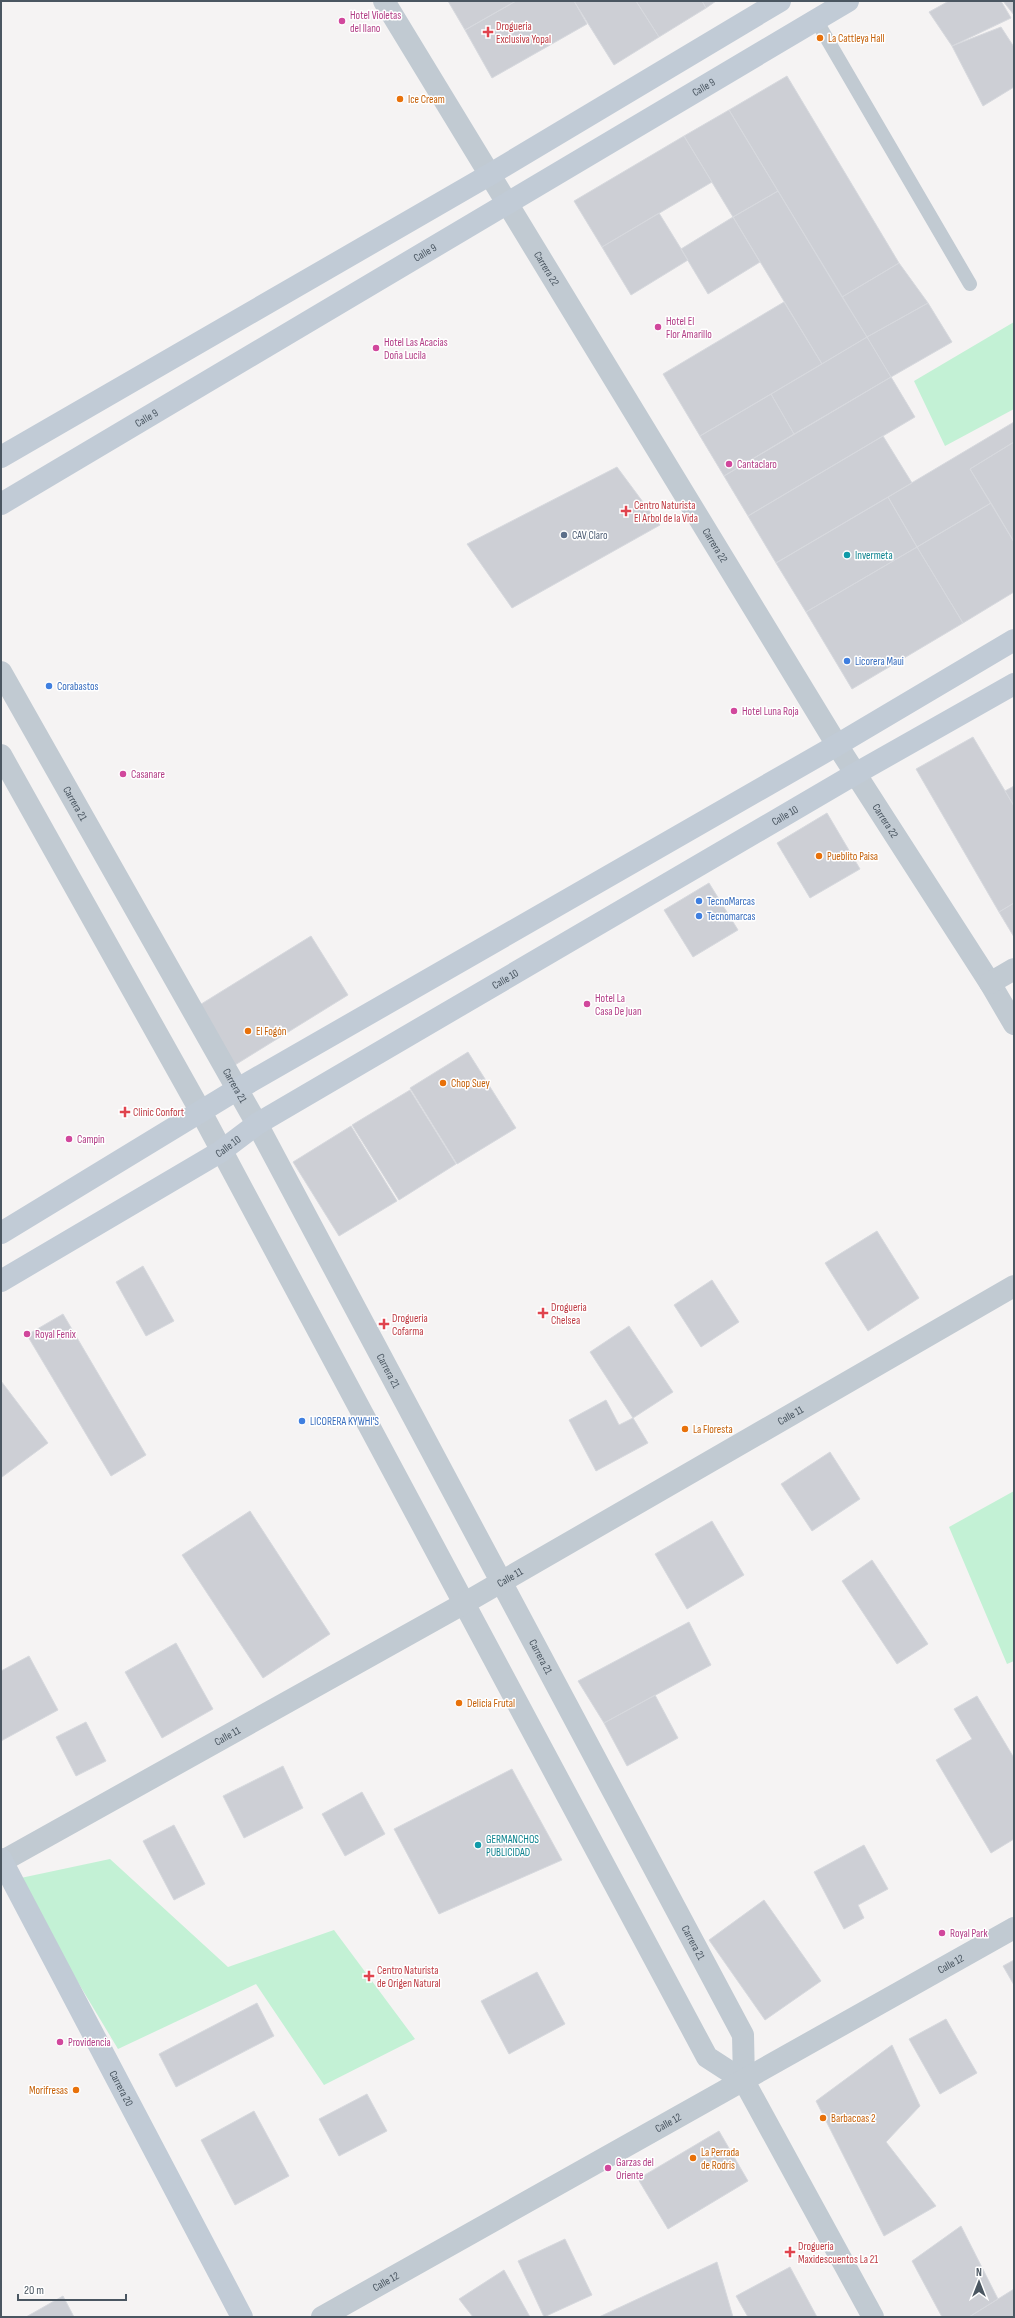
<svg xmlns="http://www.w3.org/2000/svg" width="1015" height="2318" font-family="'Sofia Sans Condensed',sans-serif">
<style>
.green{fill:#c3f1d5}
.building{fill:#cdcfd5;stroke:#d7d9de}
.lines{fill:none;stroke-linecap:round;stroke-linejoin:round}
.lane{stroke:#c1cad2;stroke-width:14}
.street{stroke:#c1cad2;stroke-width:22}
.secondary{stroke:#c1cbd6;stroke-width:22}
.hotel-dot{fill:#d1479c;stroke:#fff;stroke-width:1.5}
.health-dot{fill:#e0444e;stroke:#fff;stroke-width:1.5}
.food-dot{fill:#e8710a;stroke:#fff;stroke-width:1.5}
.service-dot{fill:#5c6f8a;stroke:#fff;stroke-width:1.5}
.culture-dot{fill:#0f9aa8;stroke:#fff;stroke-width:1.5}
.shop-dot{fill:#3f7fe0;stroke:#fff;stroke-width:1.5}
.labels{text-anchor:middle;stroke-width:3;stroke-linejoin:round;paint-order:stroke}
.hotel-label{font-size:11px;fill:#b23c85;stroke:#fff;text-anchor:start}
.health-label{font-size:11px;fill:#be3a42;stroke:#fff;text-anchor:start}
.food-label{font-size:11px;fill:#c56008;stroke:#fff;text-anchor:start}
.street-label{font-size:11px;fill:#4a5661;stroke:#fff}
.service-label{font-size:11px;fill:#4e5e75;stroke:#fff;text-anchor:start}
.culture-label{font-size:11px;fill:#0d838f;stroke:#fff;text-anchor:start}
.shop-label{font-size:11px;fill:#366cbe;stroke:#fff;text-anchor:start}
</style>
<rect width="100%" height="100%" fill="#f5f3f3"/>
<path class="green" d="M 1014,322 L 1014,409 L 945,446 L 914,381 Z
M 1014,1491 L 1014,1661 L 1007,1664 L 949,1527 Z
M 110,1859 L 228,1967 L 334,1930 L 415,2039 L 324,2085 L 256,1984 L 118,2049 L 16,1879 Z"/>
<path class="building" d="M 448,1 L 516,1 L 465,30 Z
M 516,1 L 574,1 L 587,24 L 492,78 L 465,30 Z
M 574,1 L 636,1 L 659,37 L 614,65 Z
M 636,1 L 702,1 L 706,8 L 659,37 Z
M 702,1 L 716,1 L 706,8 Z
M 949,1 L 1001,1 L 1011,18 L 952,46 L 929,12 Z
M 1003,1 L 1014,1 L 1014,15 Z
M 1001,27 L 1014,47 L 1014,87 L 983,106 L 952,46 Z
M 787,76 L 899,263 L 842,297 L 729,110 Z
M 729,110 L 778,191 L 733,217 L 684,136 Z
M 684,136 L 712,182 L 602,247 L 574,201 Z
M 778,191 L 867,337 L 822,364 L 733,217 Z
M 659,213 L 688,260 L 631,295 L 602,247 Z
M 733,217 L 760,262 L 708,294 L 681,249 Z
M 899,263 L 928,303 L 867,337 L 842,297 Z
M 784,302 L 822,364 L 700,436 L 663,374 Z
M 928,303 L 952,342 L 891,377 L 867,337 Z
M 867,337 L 891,377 L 794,434 L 771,394 Z
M 891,377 L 915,417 L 748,516 L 724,476 Z
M 771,394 L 794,434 L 724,476 L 700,436 Z
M 1014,422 L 1014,442 L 970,469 L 991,503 L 917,547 L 888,497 Z
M 883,436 L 912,483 L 776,563 L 748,516 Z
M 1014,442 L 1014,542 L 970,469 Z
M 617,467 L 660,525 L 512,608 L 467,544 Z
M 888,497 L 917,547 L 806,612 L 776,563 Z
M 991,503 L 1014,542 L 1014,592 L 963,623 L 917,547 Z
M 917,547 L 963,623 L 852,689 L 806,612 Z
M 973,737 L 1014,806 L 1014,903 L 999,912 L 916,769 Z
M 1014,786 L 1014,806 L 1005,791 Z
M 827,813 L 860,869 L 810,898 L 777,843 Z
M 709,883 L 738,930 L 693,957 L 664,910 Z
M 1014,903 L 1014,937 L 999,912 Z
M 311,936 L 348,995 L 235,1065 L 198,1006 Z
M 468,1052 L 516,1128 L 457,1164 L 410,1088 Z
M 410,1090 L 456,1164 L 399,1200 L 352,1125 Z
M 351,1126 L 397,1201 L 339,1236 L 293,1162 Z
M 877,1231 L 919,1298 L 868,1331 L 825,1263 Z
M 143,1266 L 174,1321 L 146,1336 L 116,1282 Z
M 712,1280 L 739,1322 L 701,1347 L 674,1305 Z
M 63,1314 L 146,1455 L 111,1476 L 27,1335 Z
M 629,1326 L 673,1392 L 633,1418 L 590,1352 Z
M 1,1381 L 48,1443 L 2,1477 L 1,1475 Z
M 606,1400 L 619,1425 L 633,1418 L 648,1443 L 596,1471 L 569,1420 Z
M 830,1452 L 860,1499 L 812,1531 L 781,1484 Z
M 250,1511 L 330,1634 L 263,1678 L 182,1555 Z
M 712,1521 L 744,1575 L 687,1609 L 655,1554 Z
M 872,1560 L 928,1644 L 897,1664 L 842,1581 Z
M 689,1622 L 711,1665 L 604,1723 L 578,1681 Z
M 176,1643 L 213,1709 L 162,1738 L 125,1672 Z
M 29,1656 L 58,1710 L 1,1741 L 1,1671 Z
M 655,1695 L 678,1738 L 627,1766 L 604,1723 Z
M 977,1696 L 1014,1758 L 1014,1839 L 991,1853 L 936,1760 L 972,1739 L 954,1709 Z
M 86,1722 L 106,1761 L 76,1776 L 56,1737 Z
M 283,1766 L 303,1808 L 244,1838 L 223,1796 Z
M 512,1769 L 562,1860 L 439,1914 L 394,1829 Z
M 362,1792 L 385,1834 L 345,1856 L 322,1814 Z
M 174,1825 L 205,1884 L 174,1900 L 143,1841 Z
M 864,1845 L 888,1889 L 858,1905 L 864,1918 L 844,1929 L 814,1872 Z
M 764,1900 L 821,1981 L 765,2020 L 709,1940 Z
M 1014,1960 L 1014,1985 L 1003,1966 Z
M 537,1972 L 565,2024 L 509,2054 L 481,2001 Z
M 257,2003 L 274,2036 L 176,2087 L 159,2054 Z
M 946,2019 L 977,2073 L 940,2094 L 909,2039 Z
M 892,2045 L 920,2106 L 886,2142 L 936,2206 L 884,2236 L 816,2101 Z
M 367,2094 L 387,2131 L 339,2156 L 319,2119 Z
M 254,2111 L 289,2176 L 235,2205 L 201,2140 Z
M 719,2131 L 748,2181 L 668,2229 L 638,2179 Z
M 961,2226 L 998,2299 L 969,2317 L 942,2317 L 912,2261 Z
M 565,2239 L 592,2295 L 544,2317 L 518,2261 Z
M 717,2262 L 733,2317 L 599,2317 Z
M 790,2267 L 817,2317 L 748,2317 L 736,2296 Z
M 504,2270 L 530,2317 L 473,2317 L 459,2299 Z
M 1014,2289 L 1014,2317 L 969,2317 L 998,2299 Z
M 63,2296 L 74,2317 L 26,2317 Z"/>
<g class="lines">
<path class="lane" d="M 816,20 L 970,284"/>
<g class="street">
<path id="s1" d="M 384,1 L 837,745 L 990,983 L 1014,1024"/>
<path id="s2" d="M 1,672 L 257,1124 L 743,2035 L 744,2081 L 873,2317"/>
<path d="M 1,755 L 201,1112 L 707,2057 L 744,2081"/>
<path d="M 990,983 L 1014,969"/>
<path id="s3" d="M 1,1862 L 463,1604 L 1014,1286"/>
<path id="s4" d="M 322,2317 L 1014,1928"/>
</g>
<g class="secondary">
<path d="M 1,457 L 489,175 L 780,1"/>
<path id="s5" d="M 1,504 L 848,1"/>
<path d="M 1,1233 L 236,1090 L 837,745 L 1014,640"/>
<path id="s6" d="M 1,1281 L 220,1152 L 257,1124 L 855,774 L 1014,684"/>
<path id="s7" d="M 1,1859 L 242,2317"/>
</g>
</g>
<g class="hotel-dot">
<circle cx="342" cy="21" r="4"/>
<circle cx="658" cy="327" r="4"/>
<circle cx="376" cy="348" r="4"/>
<circle cx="729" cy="464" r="4"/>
<circle cx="734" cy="711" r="4"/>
<circle cx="123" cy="774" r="4"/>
<circle cx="587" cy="1004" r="4"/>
<circle cx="69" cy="1139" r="4"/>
<circle cx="27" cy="1334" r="4"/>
<circle cx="942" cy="1933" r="4"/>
<circle cx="60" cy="2042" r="4"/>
<circle cx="608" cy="2168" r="4"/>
</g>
<g class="health-dot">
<path d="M486 26h4v4h4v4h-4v4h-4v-4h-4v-4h4z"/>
<path d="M624 505h4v4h4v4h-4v4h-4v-4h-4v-4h4z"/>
<path d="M123 1106h4v4h4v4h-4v4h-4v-4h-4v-4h4z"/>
<path d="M541 1307h4v4h4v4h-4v4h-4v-4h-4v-4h4z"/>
<path d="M382 1318h4v4h4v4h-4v4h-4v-4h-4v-4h4z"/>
<path d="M367 1970h4v4h4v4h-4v4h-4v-4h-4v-4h4z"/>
<path d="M788 2246h4v4h4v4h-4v4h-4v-4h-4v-4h4z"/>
</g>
<g class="food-dot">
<circle cx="820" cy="38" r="4"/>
<circle cx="400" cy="99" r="4"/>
<circle cx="819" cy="856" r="4"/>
<circle cx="248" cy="1031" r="4"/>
<circle cx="443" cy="1083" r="4"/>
<circle cx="685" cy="1429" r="4"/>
<circle cx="459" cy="1703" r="4"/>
<circle cx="76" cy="2090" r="4"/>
<circle cx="823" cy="2118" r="4"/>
<circle cx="693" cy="2158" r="4"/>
</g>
<circle class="service-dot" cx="564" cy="535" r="4"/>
<g class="culture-dot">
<circle cx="847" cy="555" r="4"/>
<circle cx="478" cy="1845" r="4"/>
</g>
<g class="shop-dot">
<circle cx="847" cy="661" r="4"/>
<circle cx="49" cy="686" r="4"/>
<circle cx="699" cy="901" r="4"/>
<circle cx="699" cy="916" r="4"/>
<circle cx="302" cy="1421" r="4"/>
</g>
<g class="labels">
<g class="hotel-label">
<text x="350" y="19">Hotel Violetas<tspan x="350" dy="13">del llano</tspan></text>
<text x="666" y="325">Hotel El<tspan x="666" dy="13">Flor Amarillo</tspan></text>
<text x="384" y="346">Hotel Las Acacias<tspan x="384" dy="13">Doña Lucila</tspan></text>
<text x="737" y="468">Cantaclaro</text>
<text x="742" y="715">Hotel Luna Roja</text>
<text x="131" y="778">Casanare</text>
<text x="595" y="1002">Hotel La<tspan x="595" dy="13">Casa De Juan</tspan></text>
<text x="77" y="1143">Campin</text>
<text x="35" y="1338">Royal Fenix</text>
<text x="950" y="1937">Royal Park</text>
<text x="68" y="2046">Providencia</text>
<text x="616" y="2166">Garzas del<tspan x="616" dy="13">Oriente</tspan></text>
</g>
<g class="health-label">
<text x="496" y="30">Drogueria<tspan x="496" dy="13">Exclusiva Yopal</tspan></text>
<text x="634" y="509">Centro Naturista<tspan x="634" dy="13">El Arbol de la Vida</tspan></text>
<text x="133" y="1116">Clinic Confort</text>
<text x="551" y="1311">Drogueria<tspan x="551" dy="13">Chelsea</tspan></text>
<text x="392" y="1322">Drogueria<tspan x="392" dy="13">Cofarma</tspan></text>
<text x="377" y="1974">Centro Naturista<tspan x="377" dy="13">de Origen Natural</tspan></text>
<text x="798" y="2250">Drogueria<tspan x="798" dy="13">Maxidescuentos La 21</tspan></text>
</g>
<g class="food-label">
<text x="828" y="42">La Cattleya Hall</text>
<text x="408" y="103">Ice Cream</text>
<text x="827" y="860">Pueblito Paisa</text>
<text x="256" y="1035">El Fogón</text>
<text x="451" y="1087">Chop Suey</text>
<text x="693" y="1433">La Floresta</text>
<text x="467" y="1707">Delicia Frutal</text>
<text x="68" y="2094" text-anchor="end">Morifresas</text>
<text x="831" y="2122">Barbacoas 2</text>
<text x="701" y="2156">La Perrada<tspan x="701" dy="13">de Rodris</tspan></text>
</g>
<g class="street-label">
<text dy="4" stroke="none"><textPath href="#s5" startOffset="817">Calle 9</textPath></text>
<text dy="4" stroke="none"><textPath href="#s5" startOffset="493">Calle 9</textPath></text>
<text dy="4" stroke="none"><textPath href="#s1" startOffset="313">Carrera 22</textPath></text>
<text dy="4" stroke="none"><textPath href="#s5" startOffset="169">Calle 9</textPath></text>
<text dy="4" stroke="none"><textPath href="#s1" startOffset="637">Carrera 22</textPath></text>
<text dy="4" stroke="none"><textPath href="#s2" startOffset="151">Carrera 21</textPath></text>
<text dy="4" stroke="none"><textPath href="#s6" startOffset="912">Calle 10</textPath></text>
<text dy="4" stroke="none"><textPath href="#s1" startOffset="961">Carrera 22</textPath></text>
<text dy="4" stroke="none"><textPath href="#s6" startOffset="588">Calle 10</textPath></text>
<text dy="4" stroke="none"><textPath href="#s2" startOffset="475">Carrera 21</textPath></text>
<text dy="4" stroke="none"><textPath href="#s6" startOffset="264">Calle 10</textPath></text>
<text dy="4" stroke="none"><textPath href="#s2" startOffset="799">Carrera 21</textPath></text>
<text dy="4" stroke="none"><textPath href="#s3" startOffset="907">Calle 11</textPath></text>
<text dy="4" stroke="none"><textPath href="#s3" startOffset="583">Calle 11</textPath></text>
<text dy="4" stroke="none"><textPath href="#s2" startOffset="1123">Carrera 21</textPath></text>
<text dy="4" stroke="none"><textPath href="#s3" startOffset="259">Calle 11</textPath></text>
<text dy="4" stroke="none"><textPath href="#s2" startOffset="1447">Carrera 21</textPath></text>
<text dy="4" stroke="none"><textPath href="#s4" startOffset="721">Calle 12</textPath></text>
<text dy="4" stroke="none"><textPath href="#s7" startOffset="259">Carrera 20</textPath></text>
<text dy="4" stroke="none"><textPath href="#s4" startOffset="397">Calle 12</textPath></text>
<text dy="4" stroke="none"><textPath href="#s4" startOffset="73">Calle 12</textPath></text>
</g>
<g class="service-label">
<text x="572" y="539">CAV Claro</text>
</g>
<g class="culture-label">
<text x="855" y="559">Invermeta</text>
<text x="486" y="1843">GERMANCHOS<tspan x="486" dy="13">PUBLICIDAD</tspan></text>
</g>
<g class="shop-label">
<text x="855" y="665">Licorera Maui</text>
<text x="57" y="690">Corabastos</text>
<text x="707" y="905">TecnoMarcas</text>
<text x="707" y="920">Tecnomarcas</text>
<text x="310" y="1425">LICORERA KYWHI'S</text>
</g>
</g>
<rect width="1015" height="2318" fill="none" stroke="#4a5661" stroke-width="4"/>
<g transform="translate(979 2282)" stroke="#ffffff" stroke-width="3" paint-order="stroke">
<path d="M0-3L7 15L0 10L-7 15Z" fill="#4a5661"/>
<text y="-6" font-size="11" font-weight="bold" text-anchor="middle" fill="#4a5661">N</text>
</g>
<path d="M18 2294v6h108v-6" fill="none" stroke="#4a5661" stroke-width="2"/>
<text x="24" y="2294" font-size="12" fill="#4a5661" stroke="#ffffff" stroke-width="3" paint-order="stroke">20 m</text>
</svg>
